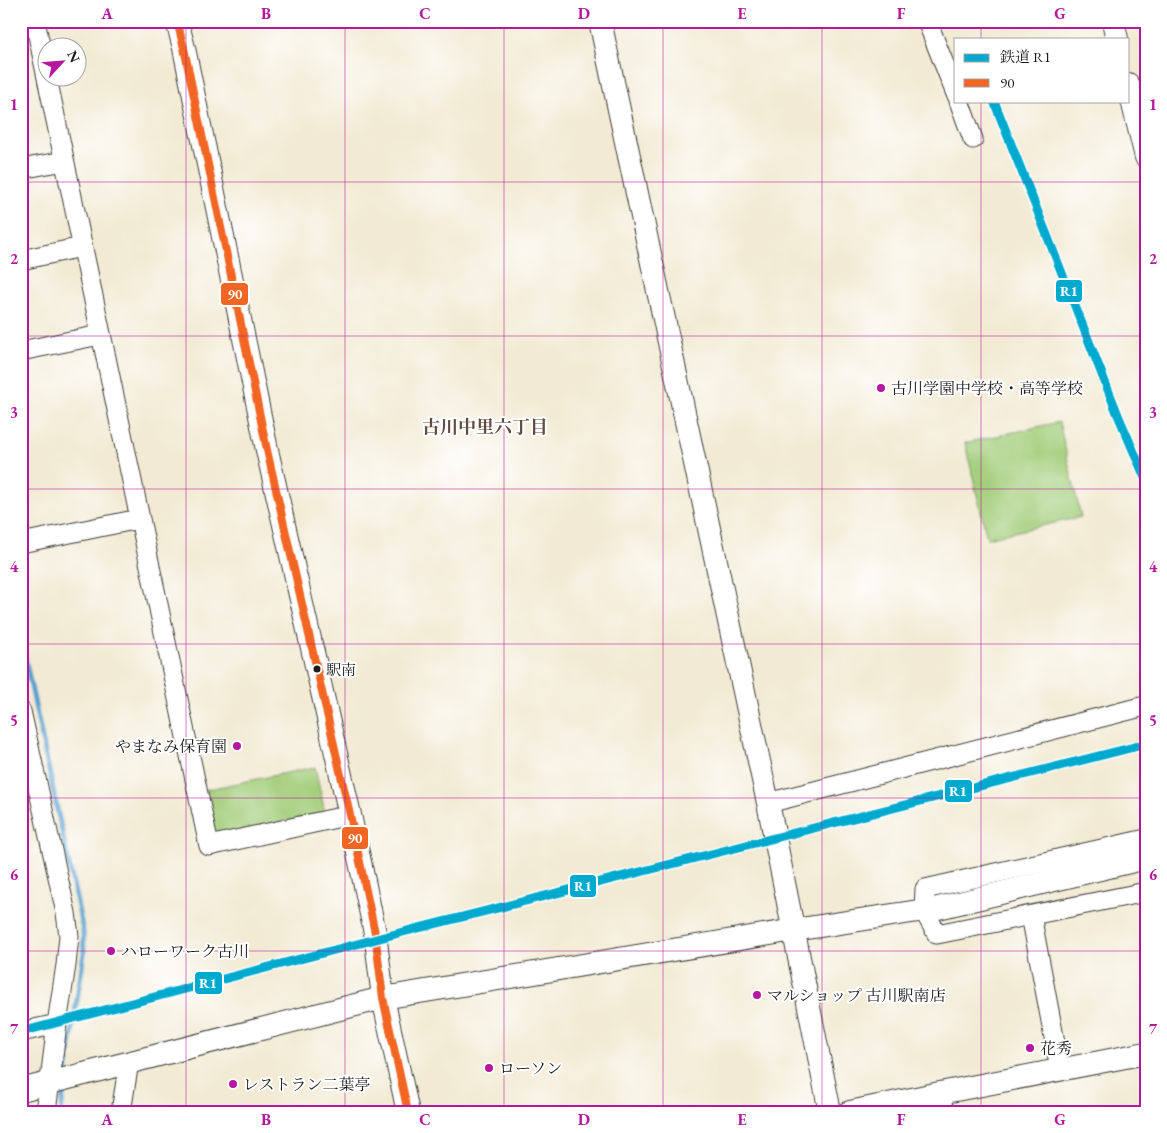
<svg xmlns="http://www.w3.org/2000/svg" width="1167" height="1133" font-family="'EB Garamond','Noto Serif JP',serif">
<style>
.green{fill:#a2cd79;stroke:#5f744a}
.lines{fill:none;stroke-linecap:round;stroke-linejoin:round}
.stream{stroke:#59a1d0;stroke-width:5}
.minor-casing{stroke:#3c3b37;stroke-width:21}
.tertiary-casing{stroke:#3c3b37;stroke-width:24}
.minor{stroke:#fff;stroke-width:19}
.tertiary{stroke:#fff;stroke-width:22}
.bus-1-casing{stroke:#fff;stroke-width:11}
.bus-1{stroke:#f26522;stroke-width:8}
.rail-1-casing{stroke:#fff;stroke-width:12}
.rail-1{stroke:#00a9ce;stroke-width:9}
.grid{fill:none;stroke:#b5179e;stroke-width:1;stroke-opacity:0.55}
.poi-dot{fill:#b5179e;stroke:#fff;stroke-width:2}
.bus-dot{fill:#1c1c1c;stroke:#fff;stroke-width:2}
.labels{text-anchor:middle;stroke-width:4;stroke-linejoin:round;paint-order:stroke}
.bus-label{font-size:15px;fill:#1c1c1c;stroke:#fff;text-anchor:start}
.poi-label{font-size:16px;fill:#1c1c1c;stroke:#fff;text-anchor:start}
.neighbourhood-label{font-size:18px;font-weight:bold;fill:#624d40;stroke:#fff}
.line-badge{stroke:#fff;stroke-width:2}
.badge-label{font-size:14px;text-anchor:middle;font-weight:bold;fill:#fff}
.neatline{fill:none;stroke:#b5179e;stroke-width:2}
.grid-label{font-size:16px;text-anchor:middle;font-weight:bold;fill:#b5179e}
</style>
<rect width="100%" height="100%" fill="#fff"/>
<filter id="ink" filterUnits="userSpaceOnUse"><feTurbulence type="fractalNoise" baseFrequency=".02" numOctaves="2"/><feDisplacementMap in="SourceGraphic" scale="10" xChannelSelector="R" yChannelSelector="G"/><feConvolveMatrix kernelMatrix="1 2 1 2 8 2 1 2 1" color-interpolation-filters="sRGB"/></filter>
<filter id="wash" filterUnits="userSpaceOnUse"><feTurbulence type="fractalNoise" baseFrequency=".0096" numOctaves="4" result="noise"/><feDisplacementMap in="SourceGraphic" scale="20" xChannelSelector="R" yChannelSelector="G"/><feGaussianBlur stdDeviation="1.12" result="paint"/><feColorMatrix in="noise" values="0 0 0 0 0 0 0 0 0 0 0 0 0 0 0 0 0 1.4 0 .05"/><feComposite in="paint" operator="in"/></filter>
<g filter="url(#wash)">
<rect width="100%" height="100%" fill="#f2ead3"/>
<path class="green" d="M 1059,422 L 1081,517 L 987,538 L 965,443 Z
M 315,767 L 325,813 L 213,836 L 204,790 Z"/>
<g class="lines">
<path class="stream" d="M 21,639 L 83,931 L 84,953 L 66,1073
M 61,1112 L 65,1084"/>
</g>
</g>
<g filter="url(#ink)">
<g class="lines">
<g class="minor-casing">
<path id="minor" d="M 35,21 L 209,846 L 350,815
M 927,21 L 956,94
M 959,101 L 973,139
M 21,169 L 64,161
M 21,260 L 82,247
M 21,351 L 100,335
M 21,543 L 139,519
M 21,711 L 66,913 L 69,936 L 66,965 L 57,1024 L 21,1032
M 768,803 L 1141,707
M 1146,839 L 925,889 L 924,911 L 937,934 L 1146,892
M 1031,915 L 1060,1069
M 940,1093 L 944,1112
M 46,1112 L 57,1024
M 121,1112 L 129,1062"/>
</g>
<g class="tertiary-casing">
<path id="tertiary" d="M 177,21 L 184,48 L 267,450 L 350,815 L 375,933 L 383,998 L 408,1112
M 600,21 L 768,803 L 830,1112
M 1113,21 L 1117,39
M 1128,84 L 1146,157
M 21,1090 L 383,998 L 794,930 L 938,908 L 1146,858
M 850,1112 L 940,1093 L 1146,1053"/>
</g>
<use href="#minor" class="minor"/>
<use href="#tertiary" class="tertiary"/>
<g class="bus-1-casing">
<path id="bus-1" d="M 177,21 L 184,48 L 267,450 L 350,815 L 375,933 L 383,998 L 408,1112"/>
</g>
<use href="#bus-1" class="bus-1"/>
<g class="rail-1-casing">
<path id="rail-1" d="M 994,101 L 1118,415 L 1146,480
M 21,1032 L 399,933 L 1146,744"/>
</g>
<use href="#rail-1" class="rail-1"/>
</g>
</g>
<path class="grid" d="M 186,21 L 186,1112M 345,21 L 345,1112M 504,21 L 504,1112M 663,21 L 663,1112M 822,21 L 822,1112M 981,21 L 981,39M 981,101 L 981,1112M 21,182 L 1146,182M 21,336 L 1146,336M 21,489 L 1146,489M 21,644 L 1146,644M 21,798 L 1146,798M 21,951 L 1146,951"/>
<g class="poi-dot">
<circle cx="881" cy="388" r="5"/>
<circle cx="237" cy="746" r="5"/>
<circle cx="111" cy="951" r="5"/>
<circle cx="757" cy="995" r="5"/>
<circle cx="1030" cy="1048" r="5"/>
<circle cx="489" cy="1068" r="5"/>
<circle cx="233" cy="1084" r="5"/>
</g>
<circle class="bus-dot" cx="317" cy="669" r="4.5"/>
<g class="labels">
<g class="bus-label">
<text x="326" y="675">駅南</text>
</g>
<g class="poi-label">
<text x="891" y="394">古川学園中学校・高等学校</text>
<text x="227" y="752" text-anchor="end">やまなみ保育園</text>
<text x="121" y="957">ハローワーク古川</text>
<text x="767" y="1001">マルショップ 古川駅南店</text>
<text x="1040" y="1054">花秀</text>
<text x="499" y="1074">ローソン</text>
<text x="243" y="1090">レストラン二葉亭</text>
</g>
<g class="neighbourhood-label">
<text x="485" y="433">古川中里六丁目</text>
</g>
</g>
<g class="line-badge">
<rect x="1055" y="279" width="28" height="24" rx="5" fill="#00a9ce"/>
<rect x="220" y="282" width="29" height="24" rx="5" fill="#f26522"/>
<rect x="944" y="779" width="29" height="24" rx="5" fill="#00a9ce"/>
<rect x="341" y="826" width="28" height="24" rx="5" fill="#f26522"/>
<rect x="569" y="874" width="28" height="24" rx="5" fill="#00a9ce"/>
<rect x="194" y="971" width="29" height="24" rx="5" fill="#00a9ce"/>
</g>
<g class="badge-label">
<text x="1069" y="296">R1</text>
<text x="235" y="299">90</text>
<text x="958" y="796">R1</text>
<text x="355" y="843">90</text>
<text x="583" y="891">R1</text>
<text x="208" y="988">R1</text>
</g>
<rect width="1167" height="1133" fill="none" stroke="#fff" stroke-width="55"/>
<rect x="954" y="38" width="175" height="65" fill="#ffffff" stroke="#a4a4a4"/>
<rect x="964" y="54" width="25" height="8" fill="#00a9ce" stroke="#a4a4a4"/>
<text x="1000" y="62" font-size="15" fill="#1c1c1c">鉄道 R1</text>
<rect x="964" y="79" width="25" height="8" fill="#f26522" stroke="#a4a4a4"/>
<text x="1000" y="88" font-size="15" fill="#1c1c1c">90</text>
<g transform="translate(62 62) rotate(64)"><circle r="24" fill="#ffffff" stroke="#a4a4a4"/>
<path d="M0-4L9 19L0 12L-9 19Z" fill="#b5179e"/>
<text y="-8" font-size="14" font-weight="bold" text-anchor="middle" fill="#1c1c1c">N</text>
</g>
<rect x="28" y="28" width="1112" height="1078" class="neatline"/>
<g class="grid-label">
<text x="107" y="19">A</text>
<text x="266" y="19">B</text>
<text x="425" y="19">C</text>
<text x="584" y="19">D</text>
<text x="742" y="19">E</text>
<text x="901" y="19">F</text>
<text x="1060" y="19">G</text>
<text x="14" y="110">1</text>
<text x="1153" y="110">1</text>
<text x="14" y="264">2</text>
<text x="1153" y="264">2</text>
<text x="14" y="418">3</text>
<text x="1153" y="418">3</text>
<text x="14" y="572">4</text>
<text x="1153" y="572">4</text>
<text x="14" y="726">5</text>
<text x="1153" y="726">5</text>
<text x="14" y="880">6</text>
<text x="1153" y="880">6</text>
<text x="14" y="1034">7</text>
<text x="1153" y="1034">7</text>
<text x="107" y="1125">A</text>
<text x="266" y="1125">B</text>
<text x="425" y="1125">C</text>
<text x="584" y="1125">D</text>
<text x="742" y="1125">E</text>
<text x="901" y="1125">F</text>
<text x="1060" y="1125">G</text>
</g>
</svg>
